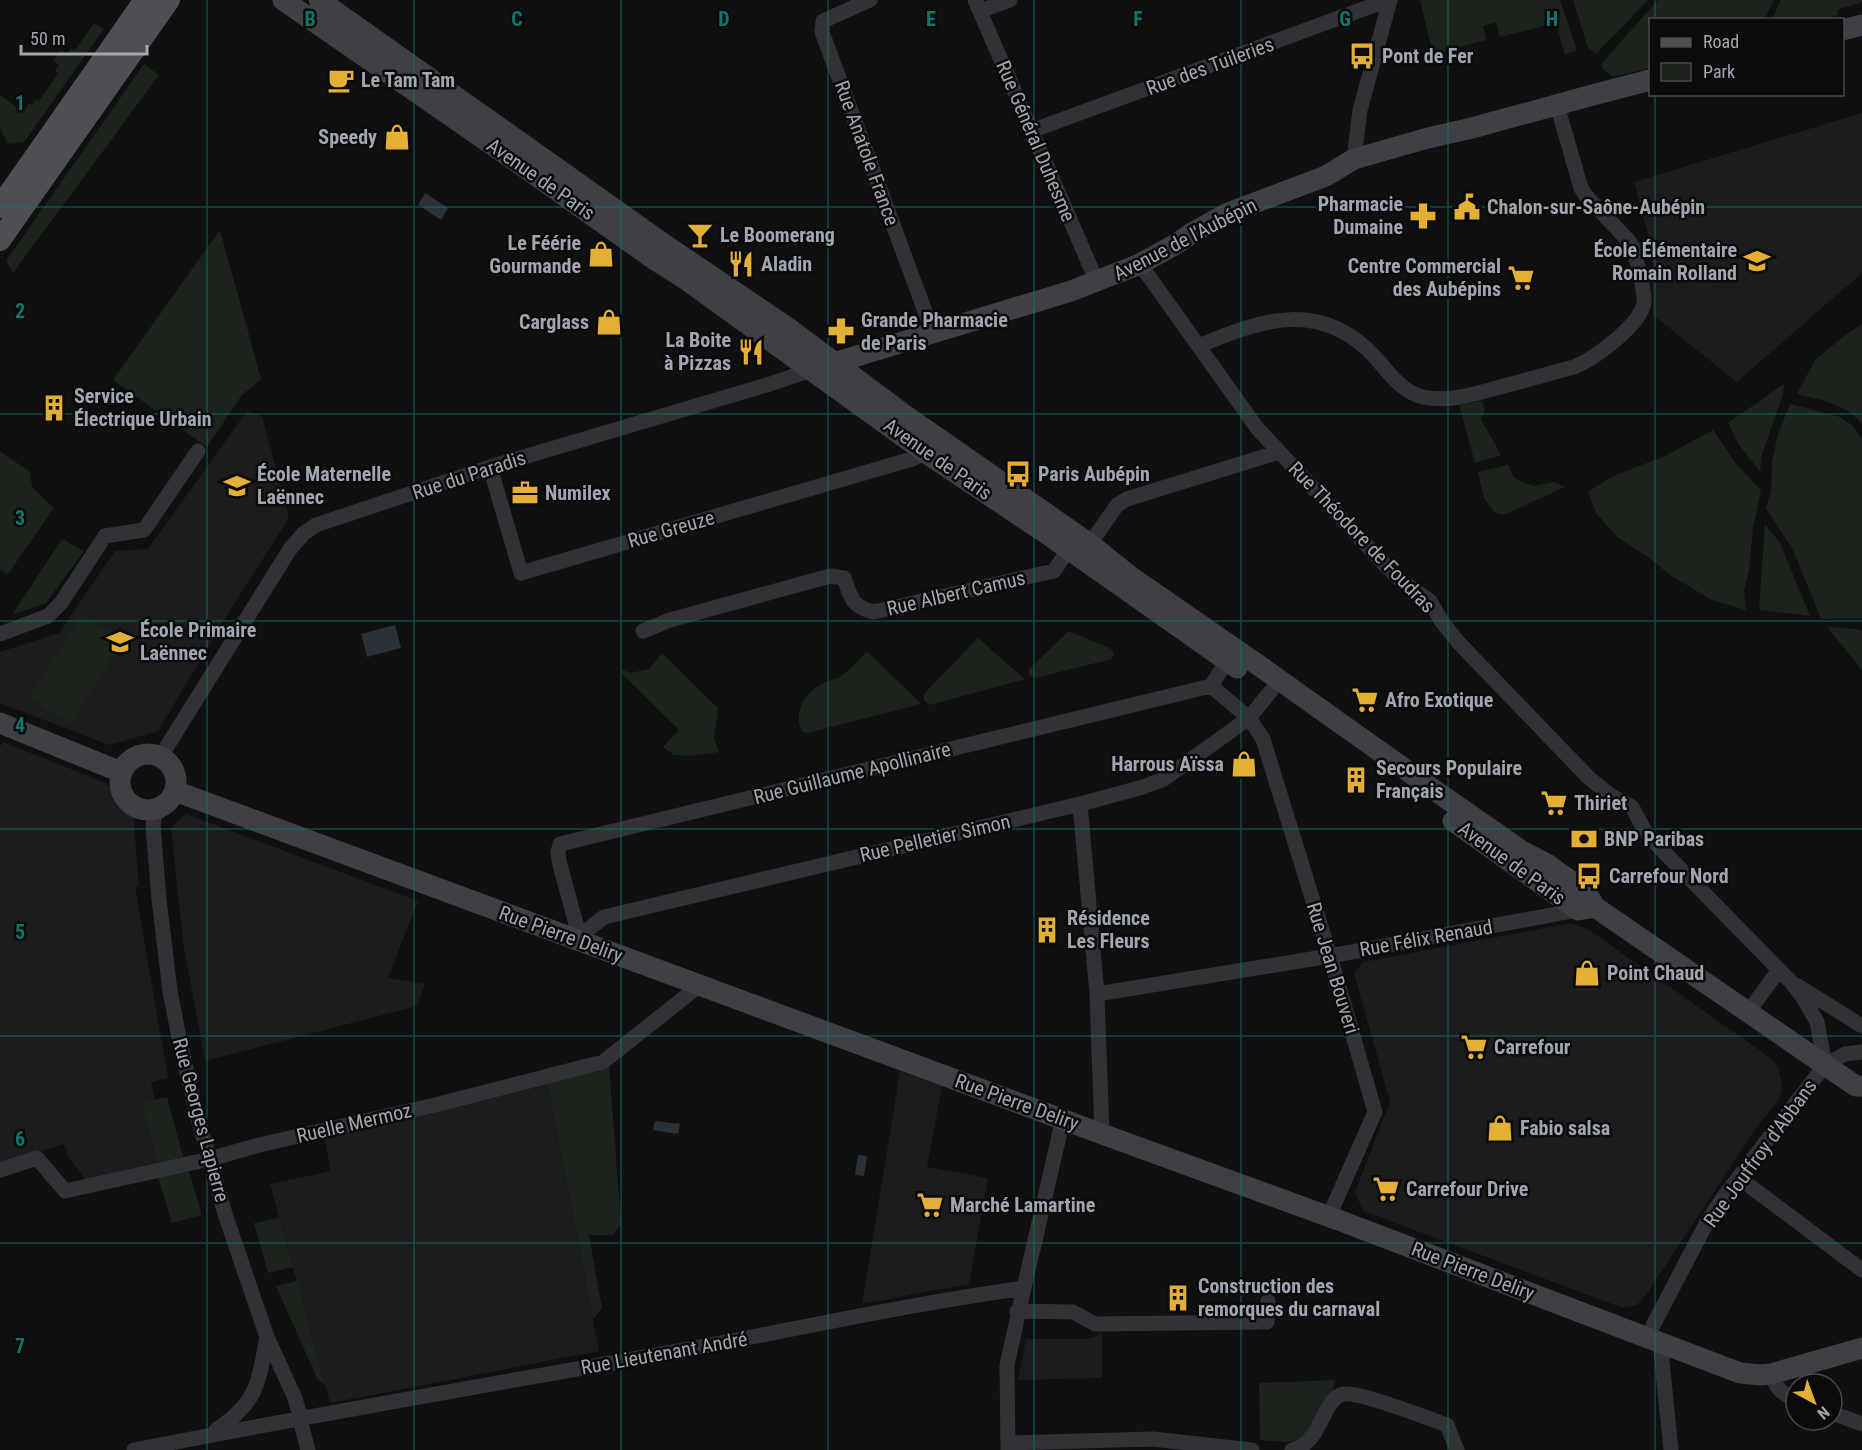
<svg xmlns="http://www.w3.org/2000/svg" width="1862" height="1450" font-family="'Roboto Condensed',sans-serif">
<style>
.built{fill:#1c1c1e}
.green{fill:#1c231d}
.water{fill:#2a3238}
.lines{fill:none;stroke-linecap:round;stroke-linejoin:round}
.street{stroke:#313236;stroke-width:15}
.secondary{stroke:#3f4045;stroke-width:21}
.primary{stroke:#4d4f54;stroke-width:22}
.grid{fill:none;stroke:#0f766e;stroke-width:1.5;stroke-opacity:0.55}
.labels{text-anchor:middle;stroke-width:5;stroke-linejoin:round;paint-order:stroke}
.poi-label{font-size:20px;font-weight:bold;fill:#a2a6b1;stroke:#0b0b0c;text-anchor:start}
.street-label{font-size:20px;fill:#a2a6b1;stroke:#0b0b0c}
.grid-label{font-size:20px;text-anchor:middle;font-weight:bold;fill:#0f766e;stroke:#0b0b0c;stroke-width:5;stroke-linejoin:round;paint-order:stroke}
</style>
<rect width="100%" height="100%" fill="#101011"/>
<path class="built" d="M 1862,113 L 1862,273 L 1737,382 L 1653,315 L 1652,249 L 1634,182 Z
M 247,411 L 262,416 L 289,518 L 229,612 L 158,731 L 109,745 L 0,703 L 0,652 L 59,633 L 115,551 L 148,549 Z
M 3,742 L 106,783 L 133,812 L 139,887 L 135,886 L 168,1078 L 151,1082 L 155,1100 L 141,1103 L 159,1166 L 86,1180 L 69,1158 L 64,1144 L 0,1164 L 0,747 Z
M 186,814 L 418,901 L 388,978 L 425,984 L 417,1006 L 205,1061 L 183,942 L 171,827 Z
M 1571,923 L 1589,930 L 1772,1059 L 1778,1067 L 1782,1083 L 1782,1091 L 1778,1101 L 1756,1128 L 1648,1292 L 1637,1305 L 1623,1308 L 1363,1211 L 1355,1192 L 1390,1102 L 1354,973 L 1363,962 Z
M 900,1071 L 942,1086 L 927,1167 L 988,1178 L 969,1284 L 862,1304 Z
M 547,1082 L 599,1351 L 330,1403 L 270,1184 L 331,1171 L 324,1136 Z
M 1102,1334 L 1102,1378 L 1018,1380 L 1026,1339 L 1087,1339 Z"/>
<path class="green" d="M 1420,0 L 1560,0 L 1577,50 L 1565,55 L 1556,23 L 1500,37 L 1496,22 L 1483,26 L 1486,40 L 1433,54 Z
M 1573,0 L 1648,0 L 1596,54 L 1588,48 Z
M 1658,0 L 1774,0 L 1764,19 L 1650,20 L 1650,68 L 1613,77 L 1603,69 L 1601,64 Z
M 1781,0 L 1862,0 L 1862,2 L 1837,10 L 1838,15 L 1825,19 L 1772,19 Z
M 94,23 L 104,29 L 24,142 L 8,144 L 0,128 L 0,95 L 23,112 L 29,103 L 32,105 L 36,99 L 39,101 L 58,74 L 55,71 L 59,65 L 53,61 L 61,50 L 67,54 L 72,48 L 75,50 Z
M 144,64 L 159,75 L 13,273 L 6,261 Z
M 220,230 L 261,379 L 241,396 L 207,447 L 113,380 Z
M 1862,324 L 1862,424 C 1847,404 1820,400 1797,394 L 1815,360 L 1843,337 Z
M 1784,384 L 1783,394 L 1762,455 L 1760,472 L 1738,443 L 1728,423 Z
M 1482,401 L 1485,410 L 1481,419 L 1501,455 L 1475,463 L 1459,405 Z
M 1790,404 L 1840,417 L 1852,425 L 1862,439 L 1862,618 L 1821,619 L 1793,550 L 1766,508 L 1771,491 L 1772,461 L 1778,434 Z
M 1713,430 L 1737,465 L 1761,490 L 1753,529 L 1749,571 L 1744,590 L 1746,610 L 1712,600 L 1670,575 L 1648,557 L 1617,537 L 1596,513 L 1588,492 L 1611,477 L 1665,456 Z
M 0,451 L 30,472 L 32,487 L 54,508 L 8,574 L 0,569 Z
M 1508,465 L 1514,478 L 1524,483 L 1534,486 L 1553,482 L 1565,487 L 1504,515 L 1495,513 L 1484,498 L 1478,472 Z
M 1765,524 L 1780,543 L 1810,616 L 1759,610 Z
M 62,539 L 84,551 L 46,603 L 12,615 Z
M 82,614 L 123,640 L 70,724 L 29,698 Z
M 1827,627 L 1857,629 L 1862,631 L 1862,670 Z
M 1069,631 L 1111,649 L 1114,653 L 1112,659 L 1035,678 L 1029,675 L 1029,669 Z
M 978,638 L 1025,679 L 930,705 L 924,700 L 924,694 Z
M 867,651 L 921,704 L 807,733 L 802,732 C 793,713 804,694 821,684 C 827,681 834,680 839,677 C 850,671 859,659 867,651 Z
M 662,653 L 718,708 L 714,739 L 719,752 L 690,756 L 674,755 L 663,747 L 679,730 L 621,673 L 623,670 L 630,673 L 649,669 Z
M 609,1064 L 621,1224 L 613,1235 L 589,1235 L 602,1308 L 593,1319 L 547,1082 L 600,1071 Z
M 167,1097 L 184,1160 L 159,1166 L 141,1103 Z
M 189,1171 L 202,1215 L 172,1223 L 158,1177 Z
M 279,1218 L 293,1267 L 268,1273 L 254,1223 Z
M 297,1281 L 325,1385 L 317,1378 L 276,1286 Z
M 1336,1380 L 1323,1417 L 1302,1439 L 1286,1442 L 1260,1440 L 1259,1383 Z"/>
<path class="water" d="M 425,193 L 448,208 L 441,220 L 418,205 Z
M 395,625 L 401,648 L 367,657 L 361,634 Z
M 655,1121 L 680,1124 L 678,1134 L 653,1130 Z
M 858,1155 L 867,1156 L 864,1176 L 855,1175 Z"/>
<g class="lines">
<path class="street" d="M 870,0 L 823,21 L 822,32 L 933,333
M 975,0 L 1097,282
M 980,11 L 1010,0
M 1031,131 L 1388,0
M 1354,159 L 1360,110 L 1390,0
M 1140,264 L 1257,428 L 1389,569 L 1402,581 L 1430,601 L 1442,622 L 1459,643 L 1589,778 L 1610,795 L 1632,807 L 1645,831 L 1656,844 L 1791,982 L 1804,999 L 1817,1022 L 1825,1065
M 1199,346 C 1262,319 1321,299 1375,357 C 1388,372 1403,393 1423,397 C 1451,403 1477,393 1504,386 C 1527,380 1551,373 1574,367 C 1594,359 1642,324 1644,302 C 1645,289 1636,260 1633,247 L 1628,240 L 1586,196 L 1581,188 L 1557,105
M 490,467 L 521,573 L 912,459 L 926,453
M 1090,544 L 1117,505 L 1127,499 L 1279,452
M 643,631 L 670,620 L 830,576 L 844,578 C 851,598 852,607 874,612 L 1054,571 L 1069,549
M 0,634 L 48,616 L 61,603 L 105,536 L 144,530 L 198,451
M 1211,686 L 1249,718 L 1263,739 L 1330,956 L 1375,1112 L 1329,1216
M 161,756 L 290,549 L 303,534 L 316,525 L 490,467 L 770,384 L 817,368
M 1080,804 L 1097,994 L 1102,1134
M 155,810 L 153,826 L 159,899 L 170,991 L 180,1043 L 197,1115 L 226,1217 L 267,1337 L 294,1396 L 301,1418 L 302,1427 L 308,1450
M 576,939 L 576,924 L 559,861 L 558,852 L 560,844 L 1211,686 L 1227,661
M 576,939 L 604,917 L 1080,804 L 1143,787 L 1164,779 L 1249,718 L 1271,691
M 1798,986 L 1862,1026
M 1097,994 L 1330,956 L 1578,910
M 1748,1012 L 1779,970
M 0,1170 L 37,1158 L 65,1191 L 210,1159 L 259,1145 L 435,1105 L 603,1062 L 700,985
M 1739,1178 L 1862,1270
M 1017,1311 L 1073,1312 L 1095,1324 L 1267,1322 L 1268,1301
M 1647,1337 L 1707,1222 L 1725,1195 L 1825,1065 L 1845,1054 L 1862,1052
M 1660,1342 L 1671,1450
M 1771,1374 C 1776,1388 1782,1394 1796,1400
M 1832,1413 L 1862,1424
M 216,1430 C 258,1402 258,1384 267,1337
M 1008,1443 L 1153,1439 L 1252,1450
M 134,1450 C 317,1414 500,1383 684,1350 C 797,1329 910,1304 1024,1288 L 1063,1119
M 1008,1450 L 1007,1365 L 1024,1288
M 1292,1450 C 1323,1443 1322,1397 1344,1394 C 1361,1392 1427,1418 1447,1425 L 1457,1450"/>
<path class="secondary" d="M 283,0 L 500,150 L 655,260 L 688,281 L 926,453 L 1044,532 L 1237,668
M 319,0 L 661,242 L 788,328 L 902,413 L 1090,544 L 1131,577 L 1264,669 L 1430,787 L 1522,851 L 1547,864 L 1586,892 L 1595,907 L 1825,1065 L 1856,1086 L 1862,1086
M 1842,30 L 1862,25
M 824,366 L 1071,291 L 1140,264 L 1176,244 L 1192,233 L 1228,213 L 1326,176 L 1354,159 L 1428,138 L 1472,128 L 1589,96 L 1650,80
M 0,723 L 121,772
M120 782a28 28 0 1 1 56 0a28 28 0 1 1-56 0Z
M 175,791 L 1102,1134 L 1341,1221 L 1740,1373 L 1761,1375 L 1771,1374 L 1862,1348
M 1453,821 L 1578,910 L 1595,907"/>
<path class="primary" d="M 0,207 L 145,0
M 0,240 L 169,0"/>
</g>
<path class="grid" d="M 207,0 L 207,1450M 414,0 L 414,1450M 621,0 L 621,1450M 828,0 L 828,1450M 1034,0 L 1034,1450M 1241,0 L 1241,1450M 1448,0 L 1448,1450M 1655,0 L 1655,20M 1655,94 L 1655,1450M 0,207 L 1862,207M 0,414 L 1862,414M 0,621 L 1862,621M 0,829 L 1862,829M 0,1036 L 1862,1036M 0,1243 L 1862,1243"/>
<defs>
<g id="bus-bare" transform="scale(2.07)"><path d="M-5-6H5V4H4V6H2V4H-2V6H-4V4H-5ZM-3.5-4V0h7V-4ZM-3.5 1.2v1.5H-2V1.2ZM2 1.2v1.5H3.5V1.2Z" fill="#e3af35" stroke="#0b0b0c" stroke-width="2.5" paint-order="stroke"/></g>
<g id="cafe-bare" transform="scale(2.07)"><path d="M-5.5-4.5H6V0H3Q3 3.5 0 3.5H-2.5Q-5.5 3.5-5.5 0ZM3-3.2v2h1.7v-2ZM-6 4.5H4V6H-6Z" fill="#e3af35" stroke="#0b0b0c" stroke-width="2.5" paint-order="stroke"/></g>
<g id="shop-bare" transform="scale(2.07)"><path d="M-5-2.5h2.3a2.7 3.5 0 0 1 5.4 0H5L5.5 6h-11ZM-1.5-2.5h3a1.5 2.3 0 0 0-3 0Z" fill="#e3af35" stroke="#0b0b0c" stroke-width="2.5" paint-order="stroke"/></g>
<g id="civic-bare" transform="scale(2.07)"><path d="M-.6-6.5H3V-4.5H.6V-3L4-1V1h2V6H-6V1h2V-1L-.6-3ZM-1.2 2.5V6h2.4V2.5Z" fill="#e3af35" stroke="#0b0b0c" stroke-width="2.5" paint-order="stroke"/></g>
<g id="pharmacy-bare" transform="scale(2.07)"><path d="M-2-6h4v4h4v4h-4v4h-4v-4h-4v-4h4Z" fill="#e3af35" stroke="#0b0b0c" stroke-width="2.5" paint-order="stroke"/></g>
<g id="bar-bare" transform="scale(2.07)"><path d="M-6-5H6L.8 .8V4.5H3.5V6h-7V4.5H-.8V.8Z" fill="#e3af35" stroke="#0b0b0c" stroke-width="2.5" paint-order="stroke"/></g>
<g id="school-bare" transform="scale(2.07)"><path d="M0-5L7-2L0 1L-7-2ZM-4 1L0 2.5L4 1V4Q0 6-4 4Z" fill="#e3af35" stroke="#0b0b0c" stroke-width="2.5" paint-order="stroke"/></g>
<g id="restaurant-bare" transform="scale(2.07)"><path d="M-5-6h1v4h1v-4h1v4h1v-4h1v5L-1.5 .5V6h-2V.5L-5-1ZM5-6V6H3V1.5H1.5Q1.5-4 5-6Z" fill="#e3af35" stroke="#0b0b0c" stroke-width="2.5" paint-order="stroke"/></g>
<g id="supermarket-bare" transform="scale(2.07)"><path d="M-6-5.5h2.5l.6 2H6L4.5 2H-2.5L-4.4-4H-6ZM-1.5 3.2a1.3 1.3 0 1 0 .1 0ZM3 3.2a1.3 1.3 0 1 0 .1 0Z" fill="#e3af35" stroke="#0b0b0c" stroke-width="2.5" paint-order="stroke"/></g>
<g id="building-bare" transform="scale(2.07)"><path d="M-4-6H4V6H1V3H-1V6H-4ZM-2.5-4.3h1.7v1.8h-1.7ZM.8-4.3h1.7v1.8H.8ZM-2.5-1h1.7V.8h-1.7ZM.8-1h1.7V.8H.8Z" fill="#e3af35" stroke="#0b0b0c" stroke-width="2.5" paint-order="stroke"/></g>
<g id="office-bare" transform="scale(2.07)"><path d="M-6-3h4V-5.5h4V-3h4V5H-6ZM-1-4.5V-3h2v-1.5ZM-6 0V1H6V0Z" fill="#e3af35" stroke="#0b0b0c" stroke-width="2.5" paint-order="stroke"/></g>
<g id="bank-bare" transform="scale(2.07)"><path d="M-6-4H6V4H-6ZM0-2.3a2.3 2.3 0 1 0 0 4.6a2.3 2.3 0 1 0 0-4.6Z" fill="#e3af35" stroke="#0b0b0c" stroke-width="2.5" paint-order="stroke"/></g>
</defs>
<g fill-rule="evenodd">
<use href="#bus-bare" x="1362" y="56"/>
<use href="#cafe-bare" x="341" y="80"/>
<use href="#shop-bare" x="397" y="137"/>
<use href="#civic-bare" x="1467" y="207"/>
<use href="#pharmacy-bare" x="1423" y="216"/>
<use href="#bar-bare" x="700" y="235"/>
<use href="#shop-bare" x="601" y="254"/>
<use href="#school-bare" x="1757" y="261"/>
<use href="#restaurant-bare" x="741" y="264"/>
<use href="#supermarket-bare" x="1521" y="278"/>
<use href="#shop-bare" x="609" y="322"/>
<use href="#pharmacy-bare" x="841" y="331"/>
<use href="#restaurant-bare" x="751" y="352"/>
<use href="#building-bare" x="54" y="408"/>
<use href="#bus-bare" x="1018" y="474"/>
<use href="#school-bare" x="237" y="486"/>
<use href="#office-bare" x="525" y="493"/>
<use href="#school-bare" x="120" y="642"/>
<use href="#supermarket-bare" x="1365" y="700"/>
<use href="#shop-bare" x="1244" y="764"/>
<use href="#building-bare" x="1356" y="780"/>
<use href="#supermarket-bare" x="1554" y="803"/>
<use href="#bank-bare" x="1584" y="839"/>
<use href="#bus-bare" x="1589" y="876"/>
<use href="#building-bare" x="1047" y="930"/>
<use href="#shop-bare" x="1587" y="973"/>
<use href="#supermarket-bare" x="1474" y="1047"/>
<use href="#shop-bare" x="1500" y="1128"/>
<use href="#supermarket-bare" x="1386" y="1189"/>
<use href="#supermarket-bare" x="930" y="1205"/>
<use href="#building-bare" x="1178" y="1298"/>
</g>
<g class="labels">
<g class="poi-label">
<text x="1382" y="63">Pont de Fer</text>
<text x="361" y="87">Le Tam Tam</text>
<text x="377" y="144" text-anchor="end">Speedy</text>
<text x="1403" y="211" text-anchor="end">Pharmacie<tspan x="1403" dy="23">Dumaine</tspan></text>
<text x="1487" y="214">Chalon-sur-Saône-Aubépin</text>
<text x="720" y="242">Le Boomerang</text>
<text x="581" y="250" text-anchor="end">Le Féérie<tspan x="581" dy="23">Gourmande</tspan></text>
<text x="1737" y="257" text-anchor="end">École Élémentaire<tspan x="1737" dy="23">Romain Rolland</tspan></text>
<text x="761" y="271">Aladin</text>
<text x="1501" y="273" text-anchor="end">Centre Commercial<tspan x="1501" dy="23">des Aubépins</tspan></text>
<text x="861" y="327">Grande Pharmacie<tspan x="861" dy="23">de Paris</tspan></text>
<text x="589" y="329" text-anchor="end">Carglass</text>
<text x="731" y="347" text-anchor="end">La Boite<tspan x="731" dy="23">à Pizzas</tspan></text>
<text x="74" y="403">Service<tspan x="74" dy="23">Électrique Urbain</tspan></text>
<text x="257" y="481">École Maternelle<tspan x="257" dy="23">Laënnec</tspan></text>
<text x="1038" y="481">Paris Aubépin</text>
<text x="545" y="500">Numilex</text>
<text x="140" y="637">École Primaire<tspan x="140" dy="23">Laënnec</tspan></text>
<text x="1385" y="707">Afro Exotique</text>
<text x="1224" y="771" text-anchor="end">Harrous Aïssa</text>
<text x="1376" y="775">Secours Populaire<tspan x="1376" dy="23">Français</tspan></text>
<text x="1574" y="810">Thiriet</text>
<text x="1604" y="846">BNP Paribas</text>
<text x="1609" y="883">Carrefour Nord</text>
<text x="1067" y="925">Résidence<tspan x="1067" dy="23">Les Fleurs</tspan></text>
<text x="1607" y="980">Point Chaud</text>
<text x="1494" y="1054">Carrefour</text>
<text x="1520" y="1135">Fabio salsa</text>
<text x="1406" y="1196">Carrefour Drive</text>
<text x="950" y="1212">Marché Lamartine</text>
<text x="1198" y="1293">Construction des<tspan x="1198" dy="23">remorques du carnaval</tspan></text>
</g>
<g class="street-label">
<text transform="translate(1210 66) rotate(-20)" y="7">Rue des Tuileries</text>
<text transform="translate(1036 141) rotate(67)" y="7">Rue Général Duhesme</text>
<text transform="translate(867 153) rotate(70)" y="7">Rue Anatole France</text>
<text transform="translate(541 179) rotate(35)" y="7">Avenue de Paris</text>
<text transform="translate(1185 239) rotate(-27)" y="7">Avenue de l'Aubépin</text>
<text transform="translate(938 459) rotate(35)" y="7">Avenue de Paris</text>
<text transform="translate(469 475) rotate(-18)" y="7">Rue du Paradis</text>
<text transform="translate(671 529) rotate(-16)" y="7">Rue Greuze</text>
<text transform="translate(1362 537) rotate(46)" y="7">Rue Théodore de Foudras</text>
<text transform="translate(956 593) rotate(-13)" y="7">Rue Albert Camus</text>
<text transform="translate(852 773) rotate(-14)" y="7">Rue Guillaume Apollinaire</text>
<text transform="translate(935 838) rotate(-13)" y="7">Rue Pelletier Simon</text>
<text transform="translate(1512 863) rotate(36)" y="7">Avenue de Paris</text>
<text transform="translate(561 934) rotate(20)" y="7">Rue Pierre Deliry</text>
<text transform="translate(1426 938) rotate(-10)" y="7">Rue Félix Renaud</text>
<text transform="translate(1333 968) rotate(73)" y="7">Rue Jean Bouveri</text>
<text transform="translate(1017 1102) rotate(20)" y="7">Rue Pierre Deliry</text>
<text transform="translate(201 1120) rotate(75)" y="7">Rue Georges Lapierre</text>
<text transform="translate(354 1123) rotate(-13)" y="7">Ruelle Mermoz</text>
<text transform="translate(1760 1153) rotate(-54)" y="7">Rue Jouffroy d'Abbans</text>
<text transform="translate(1473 1271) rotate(21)" y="7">Rue Pierre Deliry</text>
<text transform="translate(664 1353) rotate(-10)" y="7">Rue Lieutenant André</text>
</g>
</g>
<g class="grid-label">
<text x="310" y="26">B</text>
<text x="517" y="26">C</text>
<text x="724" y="26">D</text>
<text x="931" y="26">E</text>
<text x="1138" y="26">F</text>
<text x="1345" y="26">G</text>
<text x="1552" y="26">H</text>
<text x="20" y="110">1</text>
<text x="20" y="318">2</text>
<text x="20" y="525">3</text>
<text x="20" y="732">4</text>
<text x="20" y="939">5</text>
<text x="20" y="1146">6</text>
<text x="20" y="1353">7</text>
</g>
<rect x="1649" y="18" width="195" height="78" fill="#0b0b0c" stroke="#47494e" stroke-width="1.5"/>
<rect x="1661" y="38" width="30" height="9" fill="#4d4f54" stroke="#47494e" stroke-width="1.5"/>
<text x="1703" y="48" font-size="18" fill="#a2a6b1">Road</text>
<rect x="1661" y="63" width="30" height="18" fill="#1c231d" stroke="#47494e" stroke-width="1.5"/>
<text x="1703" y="78" font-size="18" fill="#a2a6b1">Park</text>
<g transform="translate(1814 1402) rotate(139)"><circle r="28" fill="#0b0b0c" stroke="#47494e" stroke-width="1.5"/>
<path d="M0-4.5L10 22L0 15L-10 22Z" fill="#e3af35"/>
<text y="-9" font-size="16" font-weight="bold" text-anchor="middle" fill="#a2a6b1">N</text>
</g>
<path d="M21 45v9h126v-9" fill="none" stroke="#a2a6b1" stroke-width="3"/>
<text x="30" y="45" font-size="18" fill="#a2a6b1" stroke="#0b0b0c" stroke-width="4.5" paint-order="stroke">50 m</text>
</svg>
